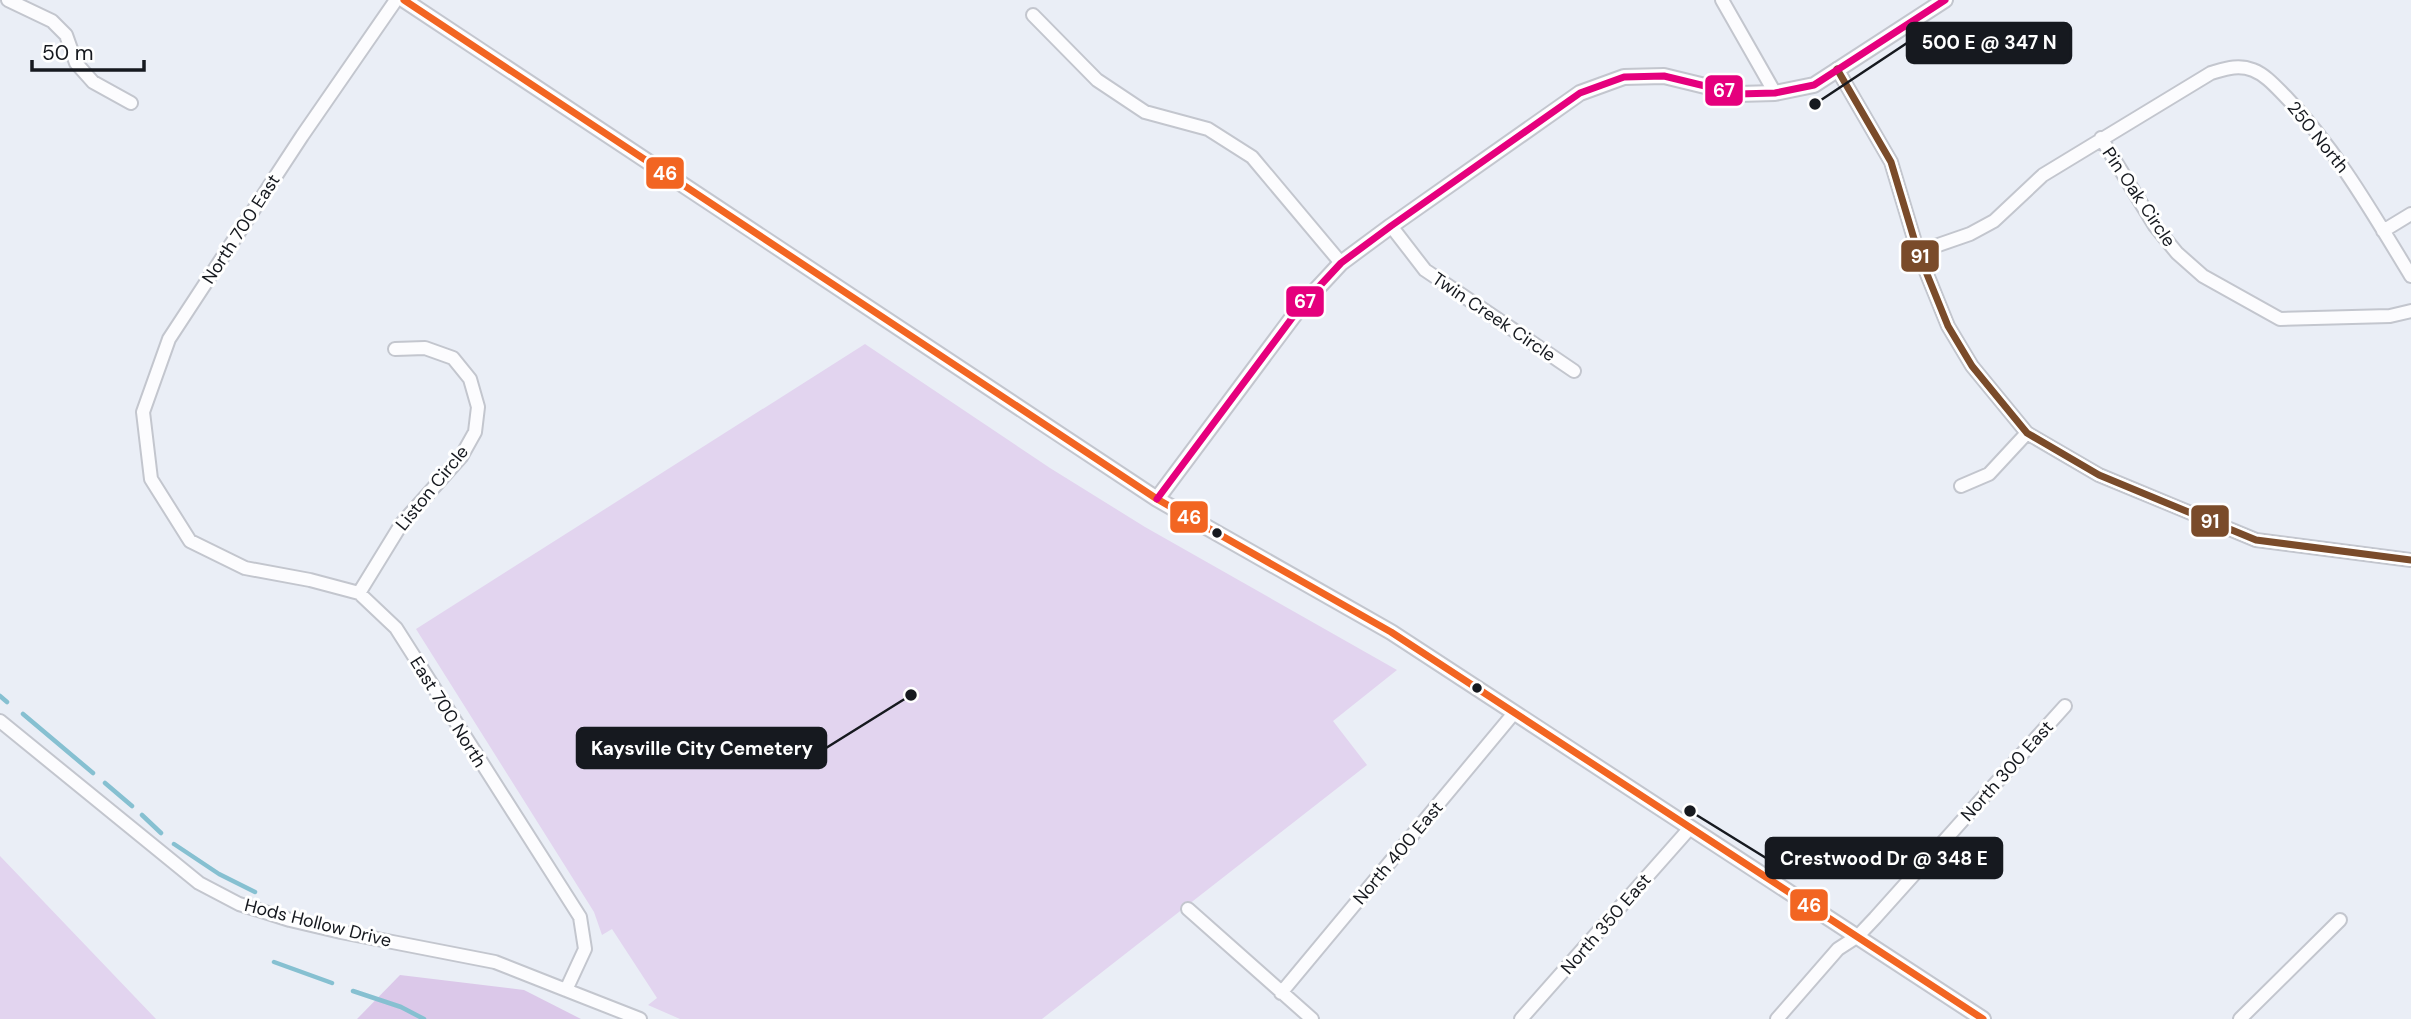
<svg xmlns="http://www.w3.org/2000/svg" width="2411" height="1019" font-family="'DM Sans',sans-serif">
<style>
.green{fill:#e2d4ef}
.forest{fill:#dbc8e9}
.lines{fill:none;stroke-linecap:round;stroke-linejoin:round}
.stream{stroke:#86c0d1;stroke-width:4.5}
.minor-casing{stroke:#c3c6ce;stroke-width:16}
.tertiary-casing{stroke:#c3c6ce;stroke-width:18}
.minor{stroke:#fcfcfe;stroke-width:12}
.tertiary{stroke:#fcfcfe;stroke-width:14}
.bus-1-casing{stroke:#fff;stroke-width:12}
.bus-2-casing{stroke:#fff;stroke-width:12}
.bus-3-casing{stroke:#fff;stroke-width:12}
.bus-1{stroke:#f26522;stroke-width:7}
.bus-2{stroke:#7a4b2a;stroke-width:7}
.bus-3{stroke:#e5007d;stroke-width:7}
.bus-dot{fill:#16191f;stroke:#fff;stroke-width:2.5}
.labels{text-anchor:middle;stroke-width:6;stroke-linejoin:round;paint-order:stroke}
.street-label{font-size:18px;fill:#16191f;stroke:#fff}
.leader{fill:none;stroke:#16191f;stroke-width:2.5}
.callout-dot{fill:#16191f;stroke:#fff;stroke-width:2.5}
.callout{fill:#16191f;stroke:#16191f;stroke-width:2.5}
.callout-label{font-size:19px;text-anchor:middle;font-weight:bold;fill:#fff}
.line-badge{stroke:#fff;stroke-width:2.5}
.badge-label{font-size:19px;text-anchor:middle;font-weight:bold;fill:#fff}
</style>
<rect width="100%" height="100%" fill="#eaeef6"/>
<path class="green" d="M 865,344 L 1050,468 L 1145,527 L 1397,670 L 1333,721 L 1367,765 L 1042,1019 L 680,1019 L 648,1005 L 657,998 L 612,929 L 602,935 L 594,912 L 416,629 Z
M 0,856 L 156,1019 L 0,1019 Z"/>
<path class="forest" d="M 400,975 L 524,990 L 581,1019 L 357,1019 Z"/>
<g class="lines">
<path class="stream" d="M 0,696 L 7,702
M 23,714 L 93,773
M 105,783 L 132,806
M 142,815 L 161,833
M 174,844 L 219,874 L 255,892
M 274,962 L 332,983
M 353,991 L 401,1007 L 424,1019"/>
<g class="minor-casing">
<path id="minor" d="M 8,0 L 52,21 L 66,35 L 76,63 L 93,82 L 131,103
M 396,0 L 302,136 L 169,339 L 143,412 L 151,479 L 190,541 L 245,568 L 310,580 L 359,593 L 396,628 L 580,917 L 585,949 L 566,990 L 640,1019
M 1722,0 L 1775,93
M 1033,15 L 1097,80 L 1145,112 L 1208,129 L 1252,157 L 1341,263
M 1837,69 L 1891,162 L 1918,252 L 1948,326 L 1972,366 L 2027,433 L 2099,475 L 2256,540 L 2411,560
M 2101,138 L 2155,226 L 2177,253 L 2203,276 L 2280,319 L 2390,316 L 2411,311
M 1391,226 L 1425,270 L 1574,371
M 2383,231 L 2411,214
M 1918,252 L 1970,234 L 1994,221 L 2043,175 L 2211,73 C 2225,69 2238,64 2253,70 C 2266,75 2276,87 2286,97 C 2337,150 2373,214 2411,276
M 1961,486 L 1989,474 L 2027,433
M 359,593 L 402,523 L 461,457 L 475,432 L 478,407 L 470,379 L 453,358 L 425,348 L 395,349
M 0,721 L 199,883 L 239,904 L 290,920 L 341,932 L 495,962 L 566,990
M 1188,909 L 1312,1019
M 1281,993 L 1514,713
M 1521,1019 L 1690,828
M 1777,1019 L 1838,949 L 1858,936 L 1875,918 L 2065,706
M 2240,1019 L 2340,920"/>
</g>
<g class="tertiary-casing">
<path id="tertiary" d="M 404,0 L 1157,499 L 1391,632 L 1983,1019
M 1157,499 L 1301,306 L 1341,263 L 1391,226 L 1580,93 L 1624,77 L 1664,76 L 1738,94 L 1775,93 L 1814,85 L 1945,0"/>
</g>
<use href="#minor" class="minor"/>
<use href="#tertiary" class="tertiary"/>
<g class="bus-1-casing">
<path id="bus-1" d="M 404,0 L 1157,499 L 1391,632 L 1983,1019"/>
</g>
<g class="bus-2-casing">
<path id="bus-2" d="M 1837,69 L 1891,162 L 1918,252 L 1948,326 L 1972,366 L 2027,433 L 2099,475 L 2256,540 L 2411,560"/>
</g>
<g class="bus-3-casing">
<path id="bus-3" d="M 1157,499 L 1301,306 L 1341,263 L 1391,226 L 1580,93 L 1624,77 L 1664,76 L 1738,94 L 1775,93 L 1814,85 L 1945,0"/>
</g>
<use href="#bus-1" class="bus-1"/>
<use href="#bus-2" class="bus-2"/>
<use href="#bus-3" class="bus-3"/>
</g>
<g class="bus-dot">
<circle cx="1217" cy="533" r="6"/>
<circle cx="1477" cy="688" r="6"/>
</g>
<g class="labels">
<g class="street-label">
<text transform="translate(2318 137) rotate(51)" y="6">250 North</text>
<text transform="translate(2139 197) rotate(56)" y="6">Pin Oak Circle</text>
<text transform="translate(241 229) rotate(-57)" y="6">North 700 East</text>
<text transform="translate(1494 317) rotate(34)" y="6">Twin Creek Circle</text>
<text transform="translate(432 488) rotate(-51)" y="6">Liston Circle</text>
<text transform="translate(448 712) rotate(58)" y="6">East 700 North</text>
<text transform="translate(2007 771) rotate(-48)" y="6">North 300 East</text>
<text transform="translate(1398 853) rotate(-50)" y="6">North 400 East</text>
<text transform="translate(318 923) rotate(14)" y="6">Hods Hollow Drive</text>
<text transform="translate(1606 924) rotate(-49)" y="6">North 350 East</text>
</g>
</g>
<path class="leader" d="M1815 104L1907 43M911 695L826 748M1690 811L1766 858"/>
<g class="callout-dot">
<circle cx="1815" cy="104" r="7"/>
<circle cx="911" cy="695" r="7"/>
<circle cx="1690" cy="811" r="7"/>
</g>
<g class="callout">
<rect x="1907" y="23" width="164" height="40" rx="7"/>
<rect x="577" y="728" width="249" height="40" rx="7"/>
<rect x="1766" y="838" width="236" height="40" rx="7"/>
</g>
<g class="callout-label">
<text x="1989" y="49">500 E @ 347 N</text>
<text x="702" y="755">Kaysville City Cemetery</text>
<text x="1884" y="865">Crestwood Dr @ 348 E</text>
</g>
<g class="line-badge">
<rect x="1704" y="74" width="40" height="33" rx="7" fill="#e5007d"/>
<rect x="645" y="156" width="40" height="34" rx="7" fill="#f26522"/>
<rect x="1900" y="239" width="40" height="34" rx="7" fill="#7a4b2a"/>
<rect x="1285" y="285" width="40" height="33" rx="7" fill="#e5007d"/>
<rect x="1169" y="500" width="40" height="34" rx="7" fill="#f26522"/>
<rect x="2190" y="504" width="40" height="34" rx="7" fill="#7a4b2a"/>
<rect x="1789" y="888" width="40" height="34" rx="7" fill="#f26522"/>
</g>
<g class="badge-label">
<text x="1724" y="97">67</text>
<text x="665" y="180">46</text>
<text x="1920" y="263">91</text>
<text x="1305" y="308">67</text>
<text x="1189" y="524">46</text>
<text x="2210" y="528">91</text>
<text x="1809" y="912">46</text>
</g>
<path d="M32 60v10h112v-10" fill="none" stroke="#16191f" stroke-width="3.5"/>
<text x="42" y="60" font-size="21" fill="#16191f" stroke="#ffffff" stroke-width="5" paint-order="stroke">50 m</text>
</svg>
